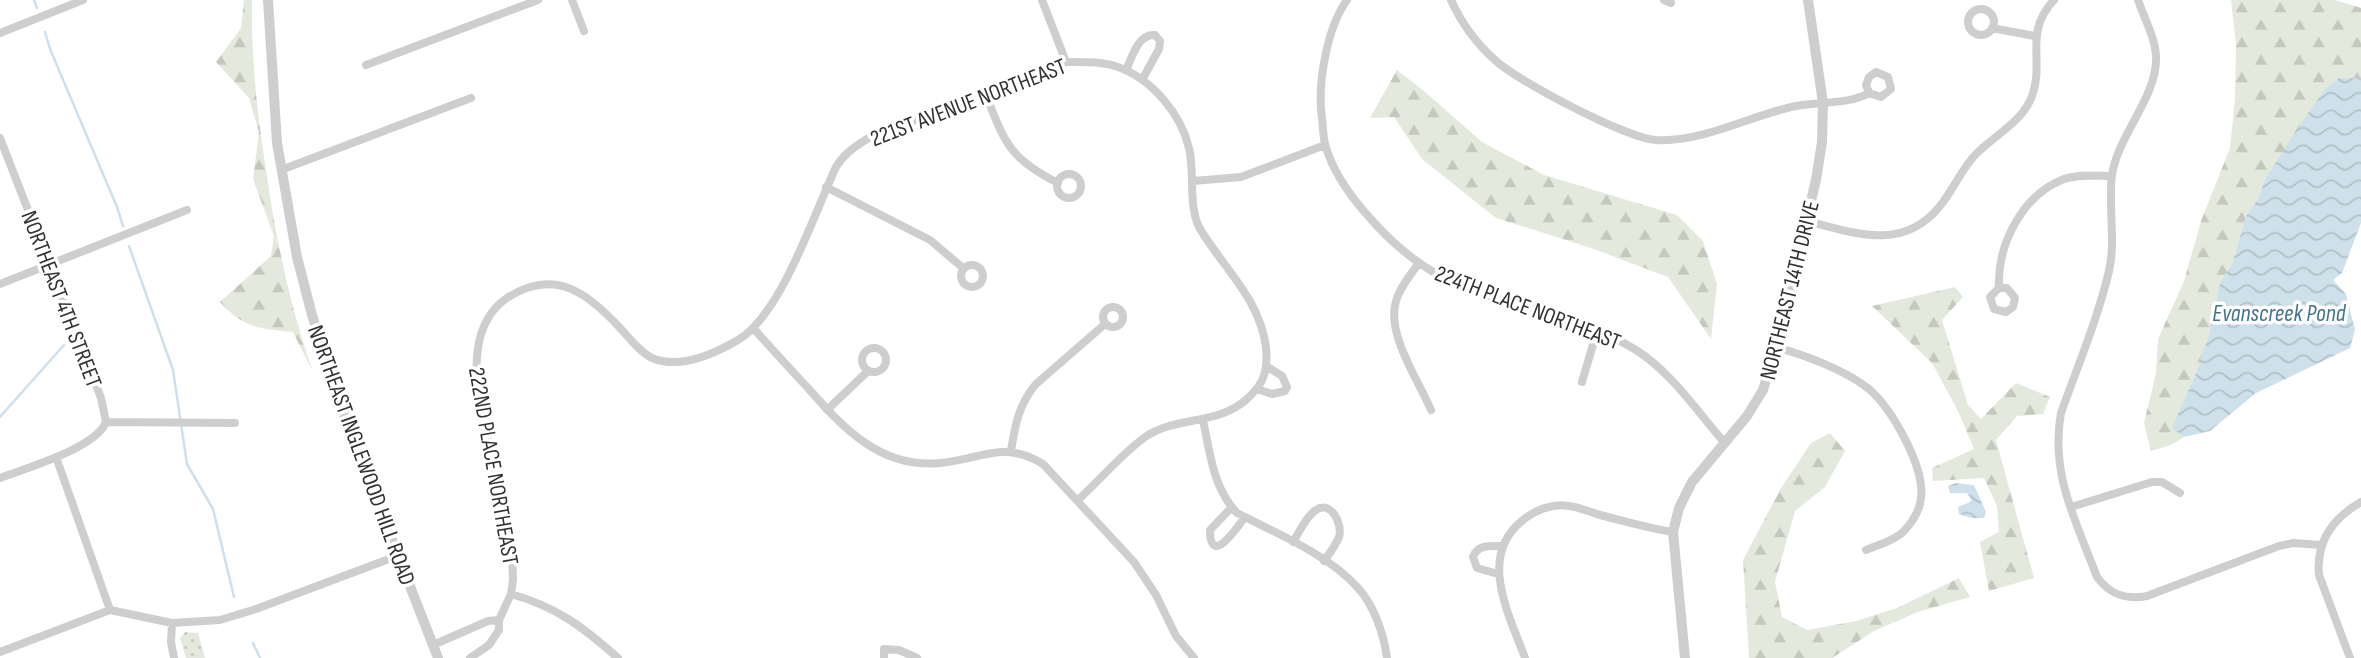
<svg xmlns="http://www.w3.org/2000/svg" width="2361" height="658" font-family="'Sofia Sans Condensed',sans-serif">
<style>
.forest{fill:url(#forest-firs)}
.park{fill:url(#park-dots)}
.water{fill:url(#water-waves)}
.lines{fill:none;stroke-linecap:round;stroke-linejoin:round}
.stream{stroke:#cee0ea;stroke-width:2.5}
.minor{stroke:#cecece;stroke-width:8}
.tertiary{stroke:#cecece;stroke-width:10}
.labels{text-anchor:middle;stroke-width:7;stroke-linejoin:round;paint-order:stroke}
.street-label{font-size:23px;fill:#313131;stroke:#fff}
.water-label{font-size:24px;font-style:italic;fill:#44738e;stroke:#fff}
</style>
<defs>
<pattern id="forest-firs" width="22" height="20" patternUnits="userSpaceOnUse" patternTransform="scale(1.75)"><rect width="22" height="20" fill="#e4e9dd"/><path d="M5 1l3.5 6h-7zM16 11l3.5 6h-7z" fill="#c4c8be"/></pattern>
<pattern id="park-dots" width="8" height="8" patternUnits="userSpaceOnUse" patternTransform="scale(1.75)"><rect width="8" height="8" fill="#e4e9dd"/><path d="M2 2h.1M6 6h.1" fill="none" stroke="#c4c8be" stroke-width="1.8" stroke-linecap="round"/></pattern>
<pattern id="water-waves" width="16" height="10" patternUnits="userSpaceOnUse" patternTransform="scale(1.75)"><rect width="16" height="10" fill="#cee0ea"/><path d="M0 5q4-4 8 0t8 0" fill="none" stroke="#b1c1c9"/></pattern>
</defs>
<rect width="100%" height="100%" fill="#fff"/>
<path class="forest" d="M 244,0 L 252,0 C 251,57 257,114 266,170 C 276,239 290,307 313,372 L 293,332 C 260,329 243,328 220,302 L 271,256 L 274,236 L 253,179 L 259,132 L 249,98 L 216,62 L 241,28 Z
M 2231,0 L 2335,0 L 2361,8 L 2361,81 L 2355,78 L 2265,179 L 2258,199 L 2246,216 L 2232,264 L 2220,283 L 2209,334 L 2196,373 L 2173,428 L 2184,437 L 2171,445 L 2151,451 L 2144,423 L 2156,373 L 2158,339 L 2184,281 L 2201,221 L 2230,148 L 2235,98 L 2236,45 Z
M 1397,70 L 1424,91 L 1482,142 L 1544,175 L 1677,215 L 1703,241 L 1717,284 L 1711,339 L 1668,277 L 1591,248 L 1496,218 L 1422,159 L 1394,117 L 1370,118 Z
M 1955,287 L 1963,297 L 1942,320 L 1968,405 L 1981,419 L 2016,383 L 2050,397 L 2043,414 L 2017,416 L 1996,440 L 2034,578 L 1989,591 L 1980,542 L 1999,532 L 1997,506 L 1984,478 L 1933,481 L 1932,468 L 1974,449 L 1958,411 L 1932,363 L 1872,306 Z
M 1830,433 L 1845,451 L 1825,487 L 1795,511 L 1775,582 L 1782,617 L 1807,630 L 1856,621 L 1897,608 L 1959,578 L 1970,597 L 1918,612 L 1874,631 L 1832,658 L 1749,658 L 1743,560 L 1781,488 L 1811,443 Z"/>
<path class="park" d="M 185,632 L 198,633 L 205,658 L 186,658 L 180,638 Z"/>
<path class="water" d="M 2339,78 L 2355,78 L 2361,81 L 2361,223 L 2342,273 L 2333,280 L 2346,294 L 2355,330 L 2350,348 L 2256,393 L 2210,431 L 2184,437 L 2172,428 L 2196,373 L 2209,334 L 2220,283 L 2232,264 L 2246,216 L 2258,199 L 2265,179 L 2292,137 L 2325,89 Z
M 1956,483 L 1974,485 L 1986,512 L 1984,518 L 1971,518 L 1959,514 L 1958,507 L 1970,502 L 1971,499 L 1967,493 L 1950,493 L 1948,486 Z"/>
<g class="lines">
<path class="stream" d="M 34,0 L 37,8
M 45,32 L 50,49 L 117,207 L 123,226
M 129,246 L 173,370 L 187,464 L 213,509 L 234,597
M 0,417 L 64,345
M 253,643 L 260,658"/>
<path class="minor" d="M 572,0 L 584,31
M 1042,0 L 1066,62
M 1347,0 C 1327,28 1317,84 1322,118 C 1323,126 1323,136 1325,144 C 1332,170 1351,197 1369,217 C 1389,240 1414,262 1442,277 C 1504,308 1577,314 1636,350 C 1671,372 1697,411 1724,442
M 1451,0 C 1461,22 1477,44 1495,60 C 1517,81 1628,139 1656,140 C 1702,143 1751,115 1796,106 C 1819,101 1848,105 1869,93 L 1881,97 L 1891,89 L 1888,77 L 1876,72 L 1869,77 L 1866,85 L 1869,93
M 1664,0 L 1671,3
M 2138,0 C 2144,18 2155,37 2156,56 C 2158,97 2118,134 2112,175 C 2108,207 2116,240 2109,271 C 2098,318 2077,368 2061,413 C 2050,474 2076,521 2097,577 C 2110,595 2126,600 2147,596 L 2279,546 L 2293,543 L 2321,545
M1968 22a13 13 0 1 1 26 0a13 13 0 1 1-26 0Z
M 1992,28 L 2035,36
M 0,33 L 83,0
M 366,65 L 538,0
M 1126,70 C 1132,58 1138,33 1155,35 L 1160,41 L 1159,49 L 1142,80
M 985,93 C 1005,142 1008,158 1058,183
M 0,138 L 101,398 L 106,422
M 281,170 L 471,98
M1057 186a12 12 0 1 1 24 0a12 12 0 1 1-24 0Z
M 1193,181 L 1241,177 L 1325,145
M 826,187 L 930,240 L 963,268
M 1807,221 C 1855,233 1903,252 1940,206 C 1954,189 1961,169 1977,153 C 1995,135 2023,121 2032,96 C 2045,61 2023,33 2054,0
M 1419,263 C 1411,274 1400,287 1396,301 C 1386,334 1418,379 1431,410
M961 276a11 11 0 1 1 22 0a11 11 0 1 1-22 0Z
M 0,284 L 187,210
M 1999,288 L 2007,288 L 2015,298 L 2013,307 L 2006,312 L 1994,309 L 1990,297 L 1999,288 C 1997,245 2022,195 2064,179 C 2079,174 2096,176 2112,176
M1103 317a10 10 0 1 1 20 0a10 10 0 1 1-20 0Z
M 754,329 C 772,349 790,369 808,388 C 844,429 881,469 941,463 C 981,459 1004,440 1043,464 L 1134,562 L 1156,595 L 1176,636 L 1194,658
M 1776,347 C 1805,355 1845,370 1869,389 C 1892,409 1925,467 1921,498 C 1920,510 1912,523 1904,531 C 1894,541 1878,545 1866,550
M862 360a12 12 0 1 1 24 0a12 12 0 1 1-24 0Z
M 1582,382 L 1597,331
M 1257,389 L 1272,394 L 1285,391 L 1287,387 L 1282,376 L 1266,366
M 827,410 L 868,371
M 1203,420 C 1210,453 1213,488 1237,513 C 1276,533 1329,555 1358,588 C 1374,605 1384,635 1387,658
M 1011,451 C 1015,425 1019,404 1036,384 L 1105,324
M 56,457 L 110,610
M 0,478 C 26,468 96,448 106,422 L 235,423
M 1232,507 L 1210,530 C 1210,569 1239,525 1245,517
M 2071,507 L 2152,482 L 2162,482 L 2180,493
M 1293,542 C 1299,533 1306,516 1316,510 C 1331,500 1343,524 1339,537 C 1336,545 1329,554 1324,561
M 1498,574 L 1477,568 L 1473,557 C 1478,544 1490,546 1503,546
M 511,594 C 557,607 583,627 618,658
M 172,623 L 171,642 L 174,658
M 433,645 L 488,621 L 499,620
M 0,652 L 110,610 L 172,623 L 220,620 L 256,609 L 397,556
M 470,658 L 489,645 L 499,630 L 499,620 L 511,594 L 513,580 L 512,555 L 477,384 C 475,352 478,318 507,298 C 555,267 588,293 621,329 C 630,339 640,352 652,358 C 680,370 714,354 738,340 C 781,315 814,214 836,167 C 844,154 854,147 867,139 L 1066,62 C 1083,62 1101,61 1118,67 C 1152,79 1181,114 1189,148 C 1195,173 1188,204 1199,227 C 1205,238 1213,248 1220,258 C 1241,286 1261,311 1266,347 C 1267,357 1267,368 1263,378 C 1260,387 1253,393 1247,399 C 1218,425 1179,416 1148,435 C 1124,451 1100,480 1078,500
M 884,658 L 884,649 L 899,650 L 917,658
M 1525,658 C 1509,614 1477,556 1523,520 C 1535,510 1553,503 1569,506 C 1579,507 1590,512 1600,515 C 1624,521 1648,528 1673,532
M 2350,658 L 2319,575 C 2316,542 2333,518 2361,502"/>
<path class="tertiary" d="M 268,0 L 277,143 L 297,257 L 312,315 L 348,427 L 438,658
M 1685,658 L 1673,532 L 1679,508 L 1692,482 L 1747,416 L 1763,390 L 1776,347 L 1816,180 L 1822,142 L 1823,103 L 1808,0"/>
</g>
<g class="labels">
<g class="street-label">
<text transform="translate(968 102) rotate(-21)" y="8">221ST AVENUE NORTHEAST</text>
<text transform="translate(1789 290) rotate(-76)" y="8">NORTHEAST 14TH DRIVE</text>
<text transform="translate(62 299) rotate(69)" y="8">NORTHEAST 4TH STREET</text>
<text transform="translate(1528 307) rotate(21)" y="8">224TH PLACE NORTHEAST</text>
<text transform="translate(362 455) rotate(70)" y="8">NORTHEAST INGLEWOOD HILL ROAD</text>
<text transform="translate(494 466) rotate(80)" y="8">222ND PLACE NORTHEAST</text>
</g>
<g class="water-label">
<text x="2279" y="321">Evanscreek Pond</text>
</g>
</g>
</svg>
